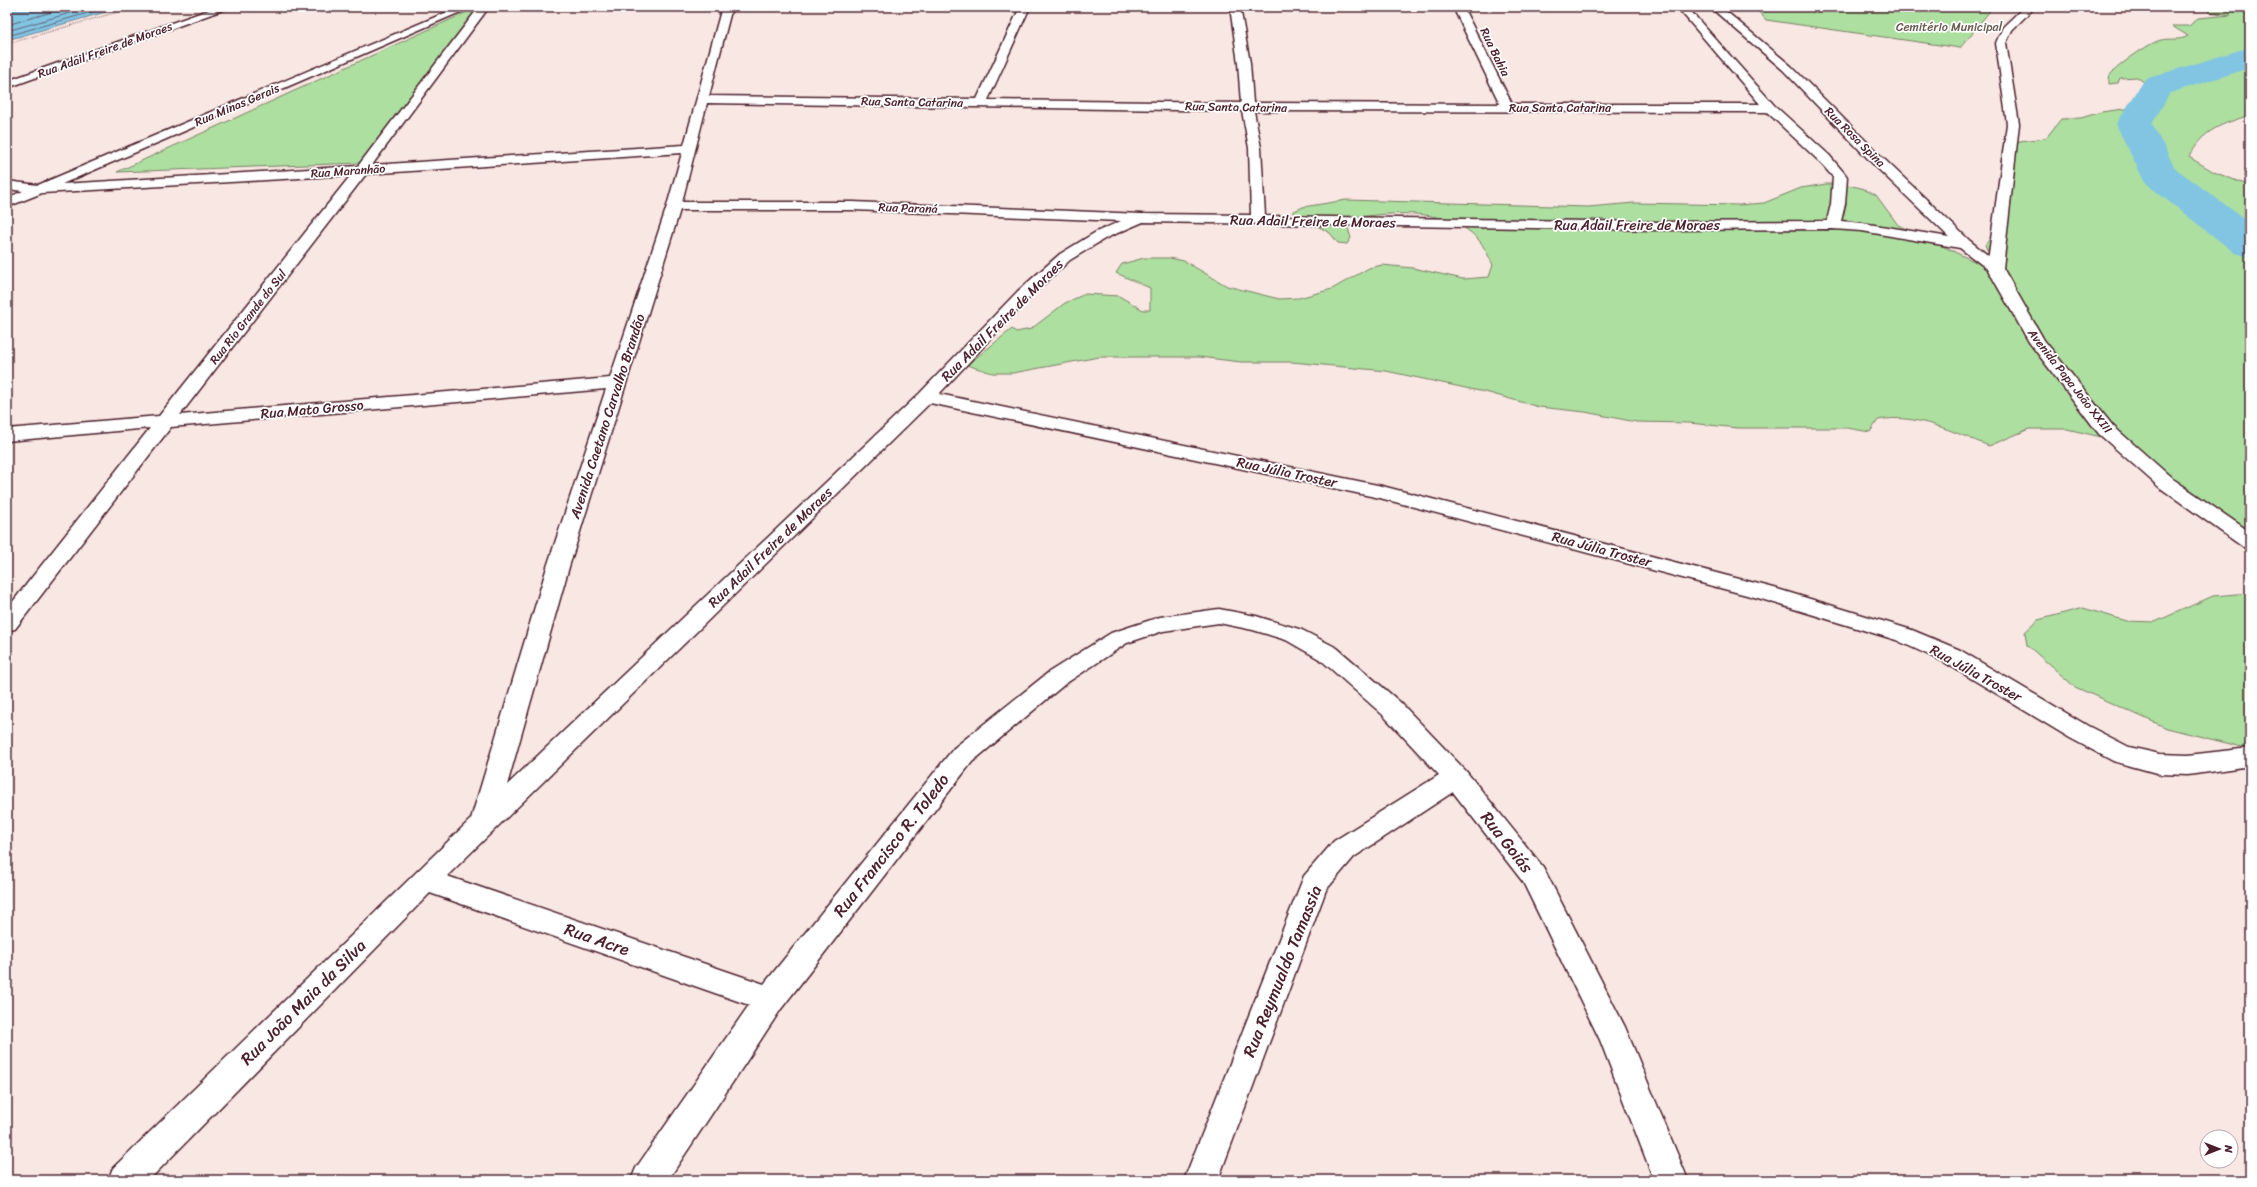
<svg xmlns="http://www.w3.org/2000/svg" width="2257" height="1187" font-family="Sriracha,sans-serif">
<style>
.green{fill:#acdfa0;stroke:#7b7f66}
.water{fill:#82c5e3;stroke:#6c8399}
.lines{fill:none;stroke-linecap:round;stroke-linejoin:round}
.shore{stroke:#606175;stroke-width:1}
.river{fill:#82c5e3;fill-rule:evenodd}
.minor-casing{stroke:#4a1f2b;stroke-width:3}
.primary-casing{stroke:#4a1f2b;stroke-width:3}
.path{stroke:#4a1f2b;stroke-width:1.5;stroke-dasharray:0.5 1.5;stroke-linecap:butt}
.minor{fill:#fff;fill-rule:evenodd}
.primary{fill:#fff;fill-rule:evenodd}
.labels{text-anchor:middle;stroke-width:3.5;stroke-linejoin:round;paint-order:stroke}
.far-park-label{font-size:12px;fill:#67594e;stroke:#fff}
.far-street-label{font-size:12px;fill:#4a1f2b;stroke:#fff}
.street-label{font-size:14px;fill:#4a1f2b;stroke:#fff}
.near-street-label{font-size:17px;fill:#4a1f2b;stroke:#fff}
</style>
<rect width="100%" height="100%" fill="#f8e7e2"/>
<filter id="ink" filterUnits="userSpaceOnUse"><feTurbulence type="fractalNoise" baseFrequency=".025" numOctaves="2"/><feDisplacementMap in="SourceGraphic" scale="8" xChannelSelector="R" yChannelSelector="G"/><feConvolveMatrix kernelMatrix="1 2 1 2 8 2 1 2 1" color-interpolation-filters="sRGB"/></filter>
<g filter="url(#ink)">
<path class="green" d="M 478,7 L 361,163 L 117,172 Z
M 1754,7 L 1993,7 L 1960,48 L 1766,20 Z
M 2211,7 L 2250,7 L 2250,115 C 2223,124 2202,129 2189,157 L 2214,172 L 2250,186 L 2250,540 L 2219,515 L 2101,437 L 2067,429 L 2029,429 L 1989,446 C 1953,432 1917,413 1878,420 L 1870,432 L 1847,428 L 1738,428 L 1689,423 L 1636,422 L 1585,412 L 1539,407 L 1489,393 L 1386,371 L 1292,362 L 1241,362 L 1199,357 L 1099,357 L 1013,373 L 992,373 L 967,365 L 1012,329 L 1016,332 L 1031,329 L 1065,303 L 1085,294 L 1119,296 L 1143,310 L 1150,310 L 1150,288 L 1116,273 L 1122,264 L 1144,258 L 1170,258 L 1184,261 L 1227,286 L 1279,299 L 1299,298 L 1332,289 L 1369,268 L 1382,265 L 1413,268 L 1463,279 L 1489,277 L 1493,265 C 1489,257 1484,246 1478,239 C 1446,205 1385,213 1345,219 L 1351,238 L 1347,244 L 1338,243 L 1330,233 L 1292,212 L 1303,207 L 1346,200 L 1588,207 L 1634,203 L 1739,205 L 1764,203 L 1801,188 L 1826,184 L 1844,184 L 1861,188 L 1876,195 L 1898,225 L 1980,264 L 1996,268 L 1985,245 L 2003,222 L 2016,159 L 2011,142 L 2046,138 L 2061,119 L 2081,118 L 2101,112 L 2139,107 L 2148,102 L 2161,99 L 2160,94 L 2137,77 L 2120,78 L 2118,83 L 2109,84 C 2109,82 2109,77 2110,75 C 2117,66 2150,42 2161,40 C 2170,38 2180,41 2188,36 L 2172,26 L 2189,26 L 2198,18 L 2231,15 L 2209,12 Z
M 2250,593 L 2250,749 L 2167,728 L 2075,687 L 2027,645 L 2025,632 L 2038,620 L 2083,608 L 2127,621 L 2155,622 L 2213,596 Z"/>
<path class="water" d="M 7,7 L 123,7 L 7,40 Z"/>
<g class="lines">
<path class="shore" d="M 7,25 L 69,7
M 7,31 L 91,7
M 7,36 L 109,7"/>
<path class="river" d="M 2250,47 L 2250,68 L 2170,93 L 2152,124 L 2175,168 L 2250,223 L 2250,257 L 2235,253 L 2145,183 L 2116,124 L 2145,79 Z"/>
<g class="minor-casing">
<path id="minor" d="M 217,7 L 231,7 L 7,88 L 7,81 Z
M 459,7 L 472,7 L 62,184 L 358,166 L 479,7 L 489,7 L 372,165 L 684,145 L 722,7 L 732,7 L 709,96 L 977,99 L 1020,7 L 1030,7 L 988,100 L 1241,103 L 1238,63 L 1230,7 L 1240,7 L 1250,63 L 1253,103 L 1500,104 L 1453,7 L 1463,7 L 1512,104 L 1760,104 L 1677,7 L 1687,7 L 1774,105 L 1829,155 L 1845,174 L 1847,177 L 1845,204 L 1841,221 L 1862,223 L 1949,237 L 1874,165 L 1783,70 L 1710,7 L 1721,7 L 1791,66 L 1884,159 L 1970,241 L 2000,265 L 2003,268 L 2000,271 L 1990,271 L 1960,248 L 1862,231 L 1833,229 L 1658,230 L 1143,222 L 1106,238 L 1070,260 L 1030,297 L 939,394 L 1382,486 L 1774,588 L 1912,630 L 1960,650 L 2088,726 L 2129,747 L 2160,754 L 2188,755 L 2250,748 L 2250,766 L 2188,775 L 2160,774 L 2113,761 L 2070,738 L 1944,662 L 1896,640 L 1758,598 L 1380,498 L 930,403 L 447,876 L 764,984 L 954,748 L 1049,672 L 1111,633 L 1160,617 L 1219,609 L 1256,616 L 1302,630 L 1337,648 L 1401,703 L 1465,770 L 1543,867 L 1625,1027 L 1688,1180 L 1654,1180 L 1600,1040 L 1523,882 L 1453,792 L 1354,857 L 1326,890 L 1218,1180 L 1184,1180 L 1304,876 L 1334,841 L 1439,775 L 1383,715 L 1321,660 L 1286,640 L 1253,630 L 1219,623 L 1163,631 L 1127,643 L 1065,684 L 972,762 L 781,1009 L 668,1180 L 631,1180 L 636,1168 L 749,1005 L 430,893 L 149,1180 L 108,1180 L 113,1168 L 471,819 L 547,567 L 606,389 L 171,427 L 15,629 L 7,631 L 7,609 L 150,428 L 7,441 L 7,429 L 159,416 L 351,175 L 42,193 L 7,207 L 7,198 L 23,191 L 7,189 L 7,181 L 38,185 ZM 707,103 L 1242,111 L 1249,148 L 1251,215 L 1141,214 L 853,202 L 682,202 ZM 1254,111 L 1767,112 L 1819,161 L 1833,177 L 1831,204 L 1827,221 L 1658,222 L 1265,216 L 1261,148 ZM 682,153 L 667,206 L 610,378 L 180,415 L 366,174 ZM 680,210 L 853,210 L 1121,221 L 1096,232 L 1060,254 L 1018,291 L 920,393 L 507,785 L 569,567 Z"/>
</g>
<g class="primary-casing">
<path id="primary" d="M 2024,7 L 2035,7 L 2012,30 L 2006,43 L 2019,124 L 2003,268 L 2044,340 L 2113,426 L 2173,479 L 2250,532 L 2250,548 L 2243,547 L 2159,487 L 2099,434 L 2029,342 L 1987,268 L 2007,124 L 1996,43 L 2003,27 Z"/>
</g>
<path class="path" d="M 7,44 L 134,7"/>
<use href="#minor" class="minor"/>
<use href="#primary" class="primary"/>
</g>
</g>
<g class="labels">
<g class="far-park-label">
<text x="1949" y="31">Cemitério Municipal</text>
</g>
<g class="far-street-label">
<text transform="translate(105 50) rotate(-20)" y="4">Rua Adail Freire de Moraes</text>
<text transform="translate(1495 52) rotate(64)" y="4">Rua Bahia</text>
<text transform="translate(912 102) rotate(1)" y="4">Rua Santa Catarina</text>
<text transform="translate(237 105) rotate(-23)" y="4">Rua Minas Gerais</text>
<text transform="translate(1236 107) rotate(1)" y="4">Rua Santa Catarina</text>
<text x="1560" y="112">Rua Santa Catarina</text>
<text transform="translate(1855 137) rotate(45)" y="4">Rua Rosa Spina</text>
<text transform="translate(348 171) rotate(-4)" y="4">Rua Maranhão</text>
<text transform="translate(908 208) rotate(2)" y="4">Rua Paraná</text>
<text transform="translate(248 317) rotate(-52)" y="4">Rua Rio Grande do Sul</text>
<text transform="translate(2070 381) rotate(52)" y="4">Avenida Papa João XXIII</text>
</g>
<g class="street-label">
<text transform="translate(1313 221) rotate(1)" y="5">Rua Adail Freire de Moraes</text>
<text x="1637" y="230">Rua Adail Freire de Moraes</text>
<text transform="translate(1002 320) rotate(-45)" y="5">Rua Adail Freire de Moraes</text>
<text transform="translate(312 409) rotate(-5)" y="5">Rua Mato Grosso</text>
<text transform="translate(607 416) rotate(-72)" y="5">Avenida Caetano Carvalho Brandão</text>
<text transform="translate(1287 472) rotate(12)" y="5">Rua Júlia Troster</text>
<text transform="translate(770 547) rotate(-44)" y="5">Rua Adail Freire de Moraes</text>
<text transform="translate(1602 549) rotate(15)" y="5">Rua Júlia Troster</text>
<text transform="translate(1976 673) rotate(29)" y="5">Rua Júlia Troster</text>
</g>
<g class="near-street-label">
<text transform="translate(1507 842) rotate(52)" y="6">Rua Goiás</text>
<text transform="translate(891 845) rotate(-52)" y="6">Rua Francisco R. Toledo</text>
<text transform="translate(597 939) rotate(19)" y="6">Rua Acre</text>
<text transform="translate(1282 971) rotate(-68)" y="6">Rua Reymualdo Tamassia</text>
<text transform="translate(303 1002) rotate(-45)" y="6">Rua João Maia da Silva</text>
</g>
</g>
<rect width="2257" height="1187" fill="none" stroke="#fff" stroke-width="24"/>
<rect x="12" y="12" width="2233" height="1163" fill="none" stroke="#4a1f2b" stroke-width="1.5" filter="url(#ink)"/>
<g transform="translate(2219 1149) rotate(90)"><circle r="19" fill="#ffffff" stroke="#b7a5aa"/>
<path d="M0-3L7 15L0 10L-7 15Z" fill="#4a1f2b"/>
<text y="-6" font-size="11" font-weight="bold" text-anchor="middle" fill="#4a1f2b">N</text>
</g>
</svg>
